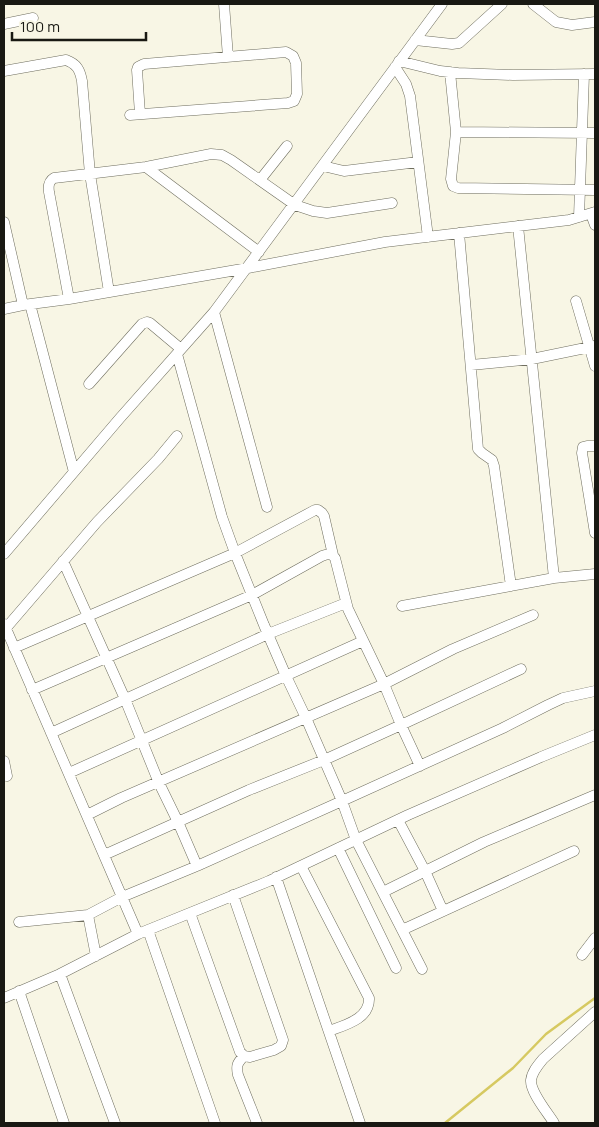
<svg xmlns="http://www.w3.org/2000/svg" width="599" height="1127" font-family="Manrope,sans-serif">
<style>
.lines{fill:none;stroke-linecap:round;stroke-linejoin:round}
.stream{stroke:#d6c961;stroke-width:2.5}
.minor-casing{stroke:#6f6e5f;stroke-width:11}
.minor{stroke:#fff;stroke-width:10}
</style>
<rect width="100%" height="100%" fill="#f8f6e5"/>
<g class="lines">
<path class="stream" d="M 445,1123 L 513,1068 L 546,1034 L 595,998"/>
<g class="minor-casing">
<path id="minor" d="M 224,4 L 228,57
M 533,4 L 556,22 L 572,25 L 595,22
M 4,24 L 33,18
M 415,40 L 452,44 L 459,43 L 502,4
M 399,61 L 440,71 L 458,73 L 513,75 L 595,74
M 395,67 L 406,84 L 410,96 L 428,237
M 4,71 L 66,60 C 77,64 80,70 82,81 L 90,174 L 109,292
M 450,72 L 456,132 L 451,179 L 453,186 L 458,188 L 595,190
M 130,115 L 288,103 L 294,101 L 297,94 L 296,63 L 293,56 L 286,52 L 144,64 L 138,67 L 137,70 L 140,114
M 456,132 L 595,133
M 323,166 L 344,171 L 418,162
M 146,167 L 259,252
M 260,180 L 287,146
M 591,214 L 595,225
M 579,217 L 584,74
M 4,222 L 23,305
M 518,226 L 554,578
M 459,233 L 478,449 L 482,453 L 492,460 L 494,466 L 511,586
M 69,299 L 49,192 C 48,185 49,181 54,178 L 146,167 L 211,154 L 222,155 L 231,160 L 295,205 L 313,211 L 327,213 L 392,203
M 576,301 L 595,366
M 30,304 L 74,472
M 4,309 L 23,305 L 69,299 L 248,268 L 385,242 L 569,220 L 595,212
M 214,312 L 267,507
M 177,354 L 222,517 L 235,553 L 264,625 L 286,676 L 306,718 L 342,801 L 356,840 L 422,969
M 471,365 L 532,359 L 595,346
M 89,384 L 142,324 L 147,322 L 150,323 L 181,349
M 595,446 L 587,446 L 583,447 L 582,453 L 595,533
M 4,554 L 120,418 L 214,312 L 442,4
M 63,561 L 125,699 L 159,783 L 178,822 L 197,866
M 402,606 L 554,578 L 595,574
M 4,624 L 138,934
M 6,628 L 97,522 L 158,459 L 177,436
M 14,648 L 235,553 L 315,510 L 318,510 L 322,513 L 324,516 L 333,555
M 32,690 L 252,595 L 322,556 C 328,554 331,553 335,558 L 348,609 L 384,684 L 401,725 L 420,766
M 51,733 L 268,634 L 346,603
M 4,761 L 7,776
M 69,773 L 363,641
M 87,815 L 121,798 L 384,684 L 453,649 L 533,615
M 398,820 L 425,871 L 443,911
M 338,848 L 396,968
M 104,855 L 249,790 L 324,760 L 401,725 L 521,669
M 301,866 L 369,998 C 370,1019 345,1025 329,1031
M 276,877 L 360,1123
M 383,892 L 484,842 L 595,795
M 190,913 L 240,1052 L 244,1056 L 250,1057 L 274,1050 L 281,1046 L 283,1040 L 233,895
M 88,915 L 96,956
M 19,922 L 88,915 L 122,897 L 197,866 L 342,801 L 503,728 L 548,705 L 563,698 L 595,691
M 148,930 L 215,1123
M 402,930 L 574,851
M 582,955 L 595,938
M 60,974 L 115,1123
M 19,991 L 64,1123
M 4,998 L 60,974 L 138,934 L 269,881 L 408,815 L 541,757 L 595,735
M 244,1056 C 237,1063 236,1066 238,1075 L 257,1123
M 554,1123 C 548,1113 530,1092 531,1080 C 532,1072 538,1065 543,1059 L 595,1012"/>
</g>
<use href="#minor" class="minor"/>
</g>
<rect width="599" height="1127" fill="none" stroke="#191913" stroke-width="10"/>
<path d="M12 32v8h134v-8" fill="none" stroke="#191913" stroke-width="2.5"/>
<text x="20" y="32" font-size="15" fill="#191913" stroke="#f8f6e5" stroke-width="4" paint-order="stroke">100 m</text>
</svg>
